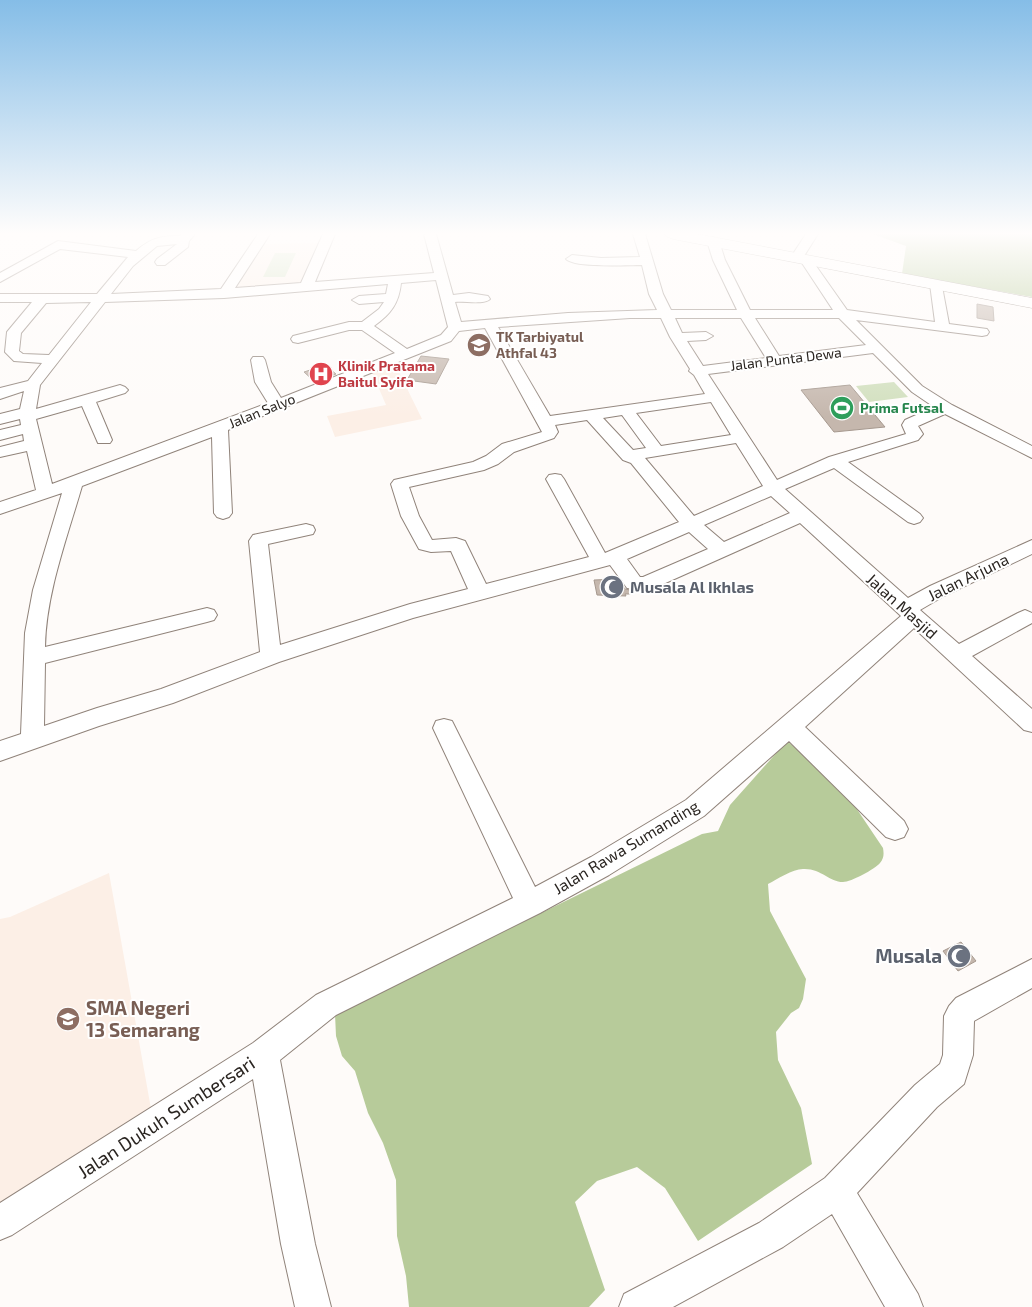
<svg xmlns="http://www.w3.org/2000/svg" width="1032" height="1307" font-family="'Exo 2',sans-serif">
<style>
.built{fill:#fcefe6}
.green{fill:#d1dfbd}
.forest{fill:#b7cb9a}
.building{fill:#c5b7ad;stroke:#a6998f}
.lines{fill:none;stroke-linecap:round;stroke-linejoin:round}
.minor-casing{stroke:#90837a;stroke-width:2}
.major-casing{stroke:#90837a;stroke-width:1}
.minor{fill:#fff;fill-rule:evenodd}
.major{fill:#fff;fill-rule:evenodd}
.labels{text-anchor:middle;stroke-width:4;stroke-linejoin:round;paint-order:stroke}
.far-education-label{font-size:14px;font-weight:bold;fill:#785e54;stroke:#fff;text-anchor:start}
.far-street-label{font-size:14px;fill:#2a2521;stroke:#fff}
.far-health-label{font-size:14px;font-weight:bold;fill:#be3a42;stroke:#fff;text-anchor:start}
.far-leisure-label{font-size:14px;font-weight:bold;fill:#27864d;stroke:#fff;text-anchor:start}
.street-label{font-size:16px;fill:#2a2521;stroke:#fff}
.worship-label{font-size:16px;font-weight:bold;fill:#5b616d;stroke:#fff;text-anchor:start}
.near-worship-label{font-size:19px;font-weight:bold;fill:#5b616d;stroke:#fff;text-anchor:end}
.near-education-label{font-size:19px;font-weight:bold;fill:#785e54;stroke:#fff;text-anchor:start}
.near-street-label{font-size:19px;fill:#2a2521;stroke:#fff}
</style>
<rect width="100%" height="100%" fill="#fefbf9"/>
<path class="built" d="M 323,243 L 305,286 L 230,291 L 258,244 Z
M 396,366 L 422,419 L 335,437 L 327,416 L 386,405 L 371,370 Z
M 109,873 L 153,1120 L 0,1208 L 0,919 L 10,917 Z"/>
<path class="green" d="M 275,253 L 296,253 L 285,277 L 263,277 Z
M 894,382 L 908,397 L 869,402 L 856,386 Z"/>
<path class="forest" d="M 873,234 L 1032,234 L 1032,297 L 902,274 L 906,246 Z
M 787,741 L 842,787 L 883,848 C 884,854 884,858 880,863 C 875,869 851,882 843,882 C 829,882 821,868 803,869 C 792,869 778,879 768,884 L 770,911 L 806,979 L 803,999 L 799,1008 L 791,1013 L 776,1032 L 778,1060 L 801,1108 L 812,1164 L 698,1241 L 665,1188 L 637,1167 L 597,1181 L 575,1202 L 605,1290 L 589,1307 L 409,1307 L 406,1276 L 397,1236 L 396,1180 L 383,1143 L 368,1113 L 355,1071 L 342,1056 L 336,1036 L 335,1014 L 702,834 L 718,831 L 730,805 Z"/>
<path class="building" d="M 977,304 L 993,307 L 994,321 L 977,318 Z
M 421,356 L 449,359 L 436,384 L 407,380 Z
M 325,365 L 336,374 L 315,382 L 304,372 Z
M 850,385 L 885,427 L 834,432 L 801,390 Z
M 618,579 L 625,589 L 630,590 L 631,594 L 625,594 L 626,596 L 597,595 L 594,580 Z
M 961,942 L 976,961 L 958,971 L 943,951 Z"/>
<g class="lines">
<g class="minor-casing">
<path id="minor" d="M 182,234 L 195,234 L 189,241 L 188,247 L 165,265 L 157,265 L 155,262 L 157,259 L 177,244 L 157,246 L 133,266 L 111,294 L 221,289 L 258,234 L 270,234 L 235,288 L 301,283 L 323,234 L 335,234 L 315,282 L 434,273 L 424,234 L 436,234 L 453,295 L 469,293 L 488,296 L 490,299 C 484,305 465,301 455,302 L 461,322 L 568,313 L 657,310 L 649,294 L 642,265 C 627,265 575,268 566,259 L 572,255 L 601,258 L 640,257 L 633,234 L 645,234 L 663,294 L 671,310 L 737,310 L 713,260 L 707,241 L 713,237 L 719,241 L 725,260 L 750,310 L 833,310 L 800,260 L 793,260 L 791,257 L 806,234 L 818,234 L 804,256 L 809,256 L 847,310 L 935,322 L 930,284 L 931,281 L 941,281 L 949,324 L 987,329 L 989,332 L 987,335 L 982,336 L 856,320 L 922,386 L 952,405 L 1032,446 L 1032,458 L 945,414 L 918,426 L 923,434 L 918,440 L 848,462 L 920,514 L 923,518 L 920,522 L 914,524 L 908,522 L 834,468 L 785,489 L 908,598 L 930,586 L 1032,540 L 1032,554 L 944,596 L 920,610 L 959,644 L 1018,613 L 1025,610 L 1032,613 L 1032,623 L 972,656 L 1032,709 L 1032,732 L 1024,730 L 914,628 L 805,727 L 904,821 L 908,829 L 904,837 L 895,840 L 886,837 L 789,741 L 704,816 L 609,875 L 540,913 L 336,1015 L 280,1060 L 315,1244 L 331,1307 L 295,1307 L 281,1244 L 253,1079 L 12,1235 L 0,1240 L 0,1203 L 253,1043 L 316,995 L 513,898 L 433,728 L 436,721 L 444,719 L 452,721 L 535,887 L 591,857 L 686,800 L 901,616 L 800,523 L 652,589 L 645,591 L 627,588 L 610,565 L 413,618 L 279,662 L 173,703 L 99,726 L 0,761 L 0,741 L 21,734 L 25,633 L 33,590 L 62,493 L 0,514 L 0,502 L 36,490 L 27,451 L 0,457 L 0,447 L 24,441 L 23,434 L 0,440 L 0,430 L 21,425 L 20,419 L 0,424 L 0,414 L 20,409 L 24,391 L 0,399 L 0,388 L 28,381 L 42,363 L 14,361 L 5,352 L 7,332 L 32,302 L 0,302 L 0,294 L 97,294 L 128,257 L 60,249 L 0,282 L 0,273 L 58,241 L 136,251 C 151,238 160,236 180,236 ZM 436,280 L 448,327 L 441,335 L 407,349 L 374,326 C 391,314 399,303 401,283 ZM 388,284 L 386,294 L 359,296 L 352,300 L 359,304 L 384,302 L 379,309 L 362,322 L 349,322 L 293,336 L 291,339 L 293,342 L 298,343 L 349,330 L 362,330 L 395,353 L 281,398 L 271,382 L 265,360 L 263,357 L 253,357 L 251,360 L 255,382 L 268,403 L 52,484 L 36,419 L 82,406 L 98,443 L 110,443 L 112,440 L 96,402 L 125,393 L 128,390 L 125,387 L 120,385 L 36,409 L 40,385 L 105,302 L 224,298 ZM 91,302 L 49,355 L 23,354 L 19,351 L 21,333 L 46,303 ZM 630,318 L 661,318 L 670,337 L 690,369 L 689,371 L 694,375 L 705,394 L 550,416 L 498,327 ZM 675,318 L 741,318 L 766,358 L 703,366 L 687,341 L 706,340 L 713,336 L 706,332 L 682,333 ZM 755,318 L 839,318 L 866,345 L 779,356 ZM 485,328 L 542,432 L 502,444 L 486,456 L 473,462 L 394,480 L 391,484 L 401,516 L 419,549 L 431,552 L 451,551 L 468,589 L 410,604 L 280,645 L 268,544 L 313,534 L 315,530 L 313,526 L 306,524 L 253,535 L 249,541 L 260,652 L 161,689 L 97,708 L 44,726 L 45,663 L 207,622 L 214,620 L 217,615 L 214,610 L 207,608 L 45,647 C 46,593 67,538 82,486 L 212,437 L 214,513 L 217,517 L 223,519 L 229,517 L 232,513 L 228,430 L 451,341 L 459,331 ZM 873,353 L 912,392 L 934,407 L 905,420 L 902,425 L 906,434 L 829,457 L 777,480 L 708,374 ZM 711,402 L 731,435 L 661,446 L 636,413 ZM 622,415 L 646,448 L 633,450 L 603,418 ZM 587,420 L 623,460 L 631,463 L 679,522 L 605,553 L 564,479 L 561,475 L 555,474 L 549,475 L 546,479 L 589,557 L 486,584 L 465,541 L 456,538 L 432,540 L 419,516 L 409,487 L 484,470 L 498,464 L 514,452 L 554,438 L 558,432 L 555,425 ZM 736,443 L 763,486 L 694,516 L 645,458 ZM 771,496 L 790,513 L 724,542 L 704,525 ZM 689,532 L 708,549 L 643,577 L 640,577 L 627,559 Z
M 1032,959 L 1032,988 L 974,1021 L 973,1055 L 964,1084 L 937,1107 L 857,1193 L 918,1294 L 923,1307 L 885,1307 L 832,1214 L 783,1247 L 673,1307 L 619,1307 L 624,1294 L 759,1223 L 825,1178 L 915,1085 L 940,1064 L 943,1055 L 944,1016 L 949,1006 L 956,998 Z"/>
</g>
<g class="major-casing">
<path id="major" d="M 665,234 L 697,234 L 1032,298 L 1032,308 L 673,239 L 668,237 Z"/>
</g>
<use href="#minor" class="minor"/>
<use href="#major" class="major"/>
</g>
<linearGradient id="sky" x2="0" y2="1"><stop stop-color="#85bde7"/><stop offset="0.56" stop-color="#fffdfc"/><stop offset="1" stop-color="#fffdfc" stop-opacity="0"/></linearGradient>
<rect width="1032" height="417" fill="url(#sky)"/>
<defs>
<g id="school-disc" transform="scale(1.25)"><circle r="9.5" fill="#8d6e63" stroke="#fff"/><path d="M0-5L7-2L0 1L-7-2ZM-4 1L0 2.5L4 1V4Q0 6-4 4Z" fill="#fff"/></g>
<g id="hospital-disc" transform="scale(1.25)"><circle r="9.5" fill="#e0444e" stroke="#fff"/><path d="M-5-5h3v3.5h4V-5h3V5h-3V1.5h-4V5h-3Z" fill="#fff"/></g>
<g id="stadium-disc" transform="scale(1.25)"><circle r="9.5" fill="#2e9e5b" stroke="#fff"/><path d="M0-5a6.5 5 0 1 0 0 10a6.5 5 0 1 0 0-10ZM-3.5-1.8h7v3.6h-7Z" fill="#fff"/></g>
<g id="mosque-disc" transform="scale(1.25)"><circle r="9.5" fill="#6b7280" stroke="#fff"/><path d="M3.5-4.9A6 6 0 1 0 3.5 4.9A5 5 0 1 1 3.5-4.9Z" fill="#fff"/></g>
</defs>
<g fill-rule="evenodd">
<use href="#school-disc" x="479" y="345"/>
<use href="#hospital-disc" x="321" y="374"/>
<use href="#stadium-disc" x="842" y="408"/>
<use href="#mosque-disc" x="612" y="587"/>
<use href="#mosque-disc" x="959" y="956"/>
<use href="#school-disc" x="68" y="1019"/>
</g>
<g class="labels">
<g class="far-education-label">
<text x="496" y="342">TK Tarbiyatul<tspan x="496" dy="16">Athfal 43</tspan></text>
</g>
<g class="far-street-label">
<text transform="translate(786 359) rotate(-7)" y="5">Jalan Punta Dewa</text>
<text transform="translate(262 411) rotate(-22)" y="5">Jalan Salyo</text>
</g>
<g class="far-health-label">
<text x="338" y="371">Klinik Pratama<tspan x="338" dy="16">Baitul Syifa</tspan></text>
</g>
<g class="far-leisure-label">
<text x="860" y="413">Prima Futsal</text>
</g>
<g class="street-label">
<text transform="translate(968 577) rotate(-26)" y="6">Jalan Arjuna</text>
<text transform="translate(902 606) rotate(42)" y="6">Jalan Masjid</text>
<text transform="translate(626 847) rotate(-31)" y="6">Jalan Rawa Sumanding</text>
</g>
<g class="worship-label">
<text x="630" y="593">Musala Al Ikhlas</text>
</g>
<g class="near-worship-label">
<text x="942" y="963">Musala</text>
</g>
<g class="near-education-label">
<text x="86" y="1015">SMA Negeri<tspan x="86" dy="22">13 Semarang</tspan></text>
</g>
<g class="near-street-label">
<text transform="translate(166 1117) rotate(-33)" y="7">Jalan Dukuh Sumbersari</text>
</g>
</g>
</svg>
